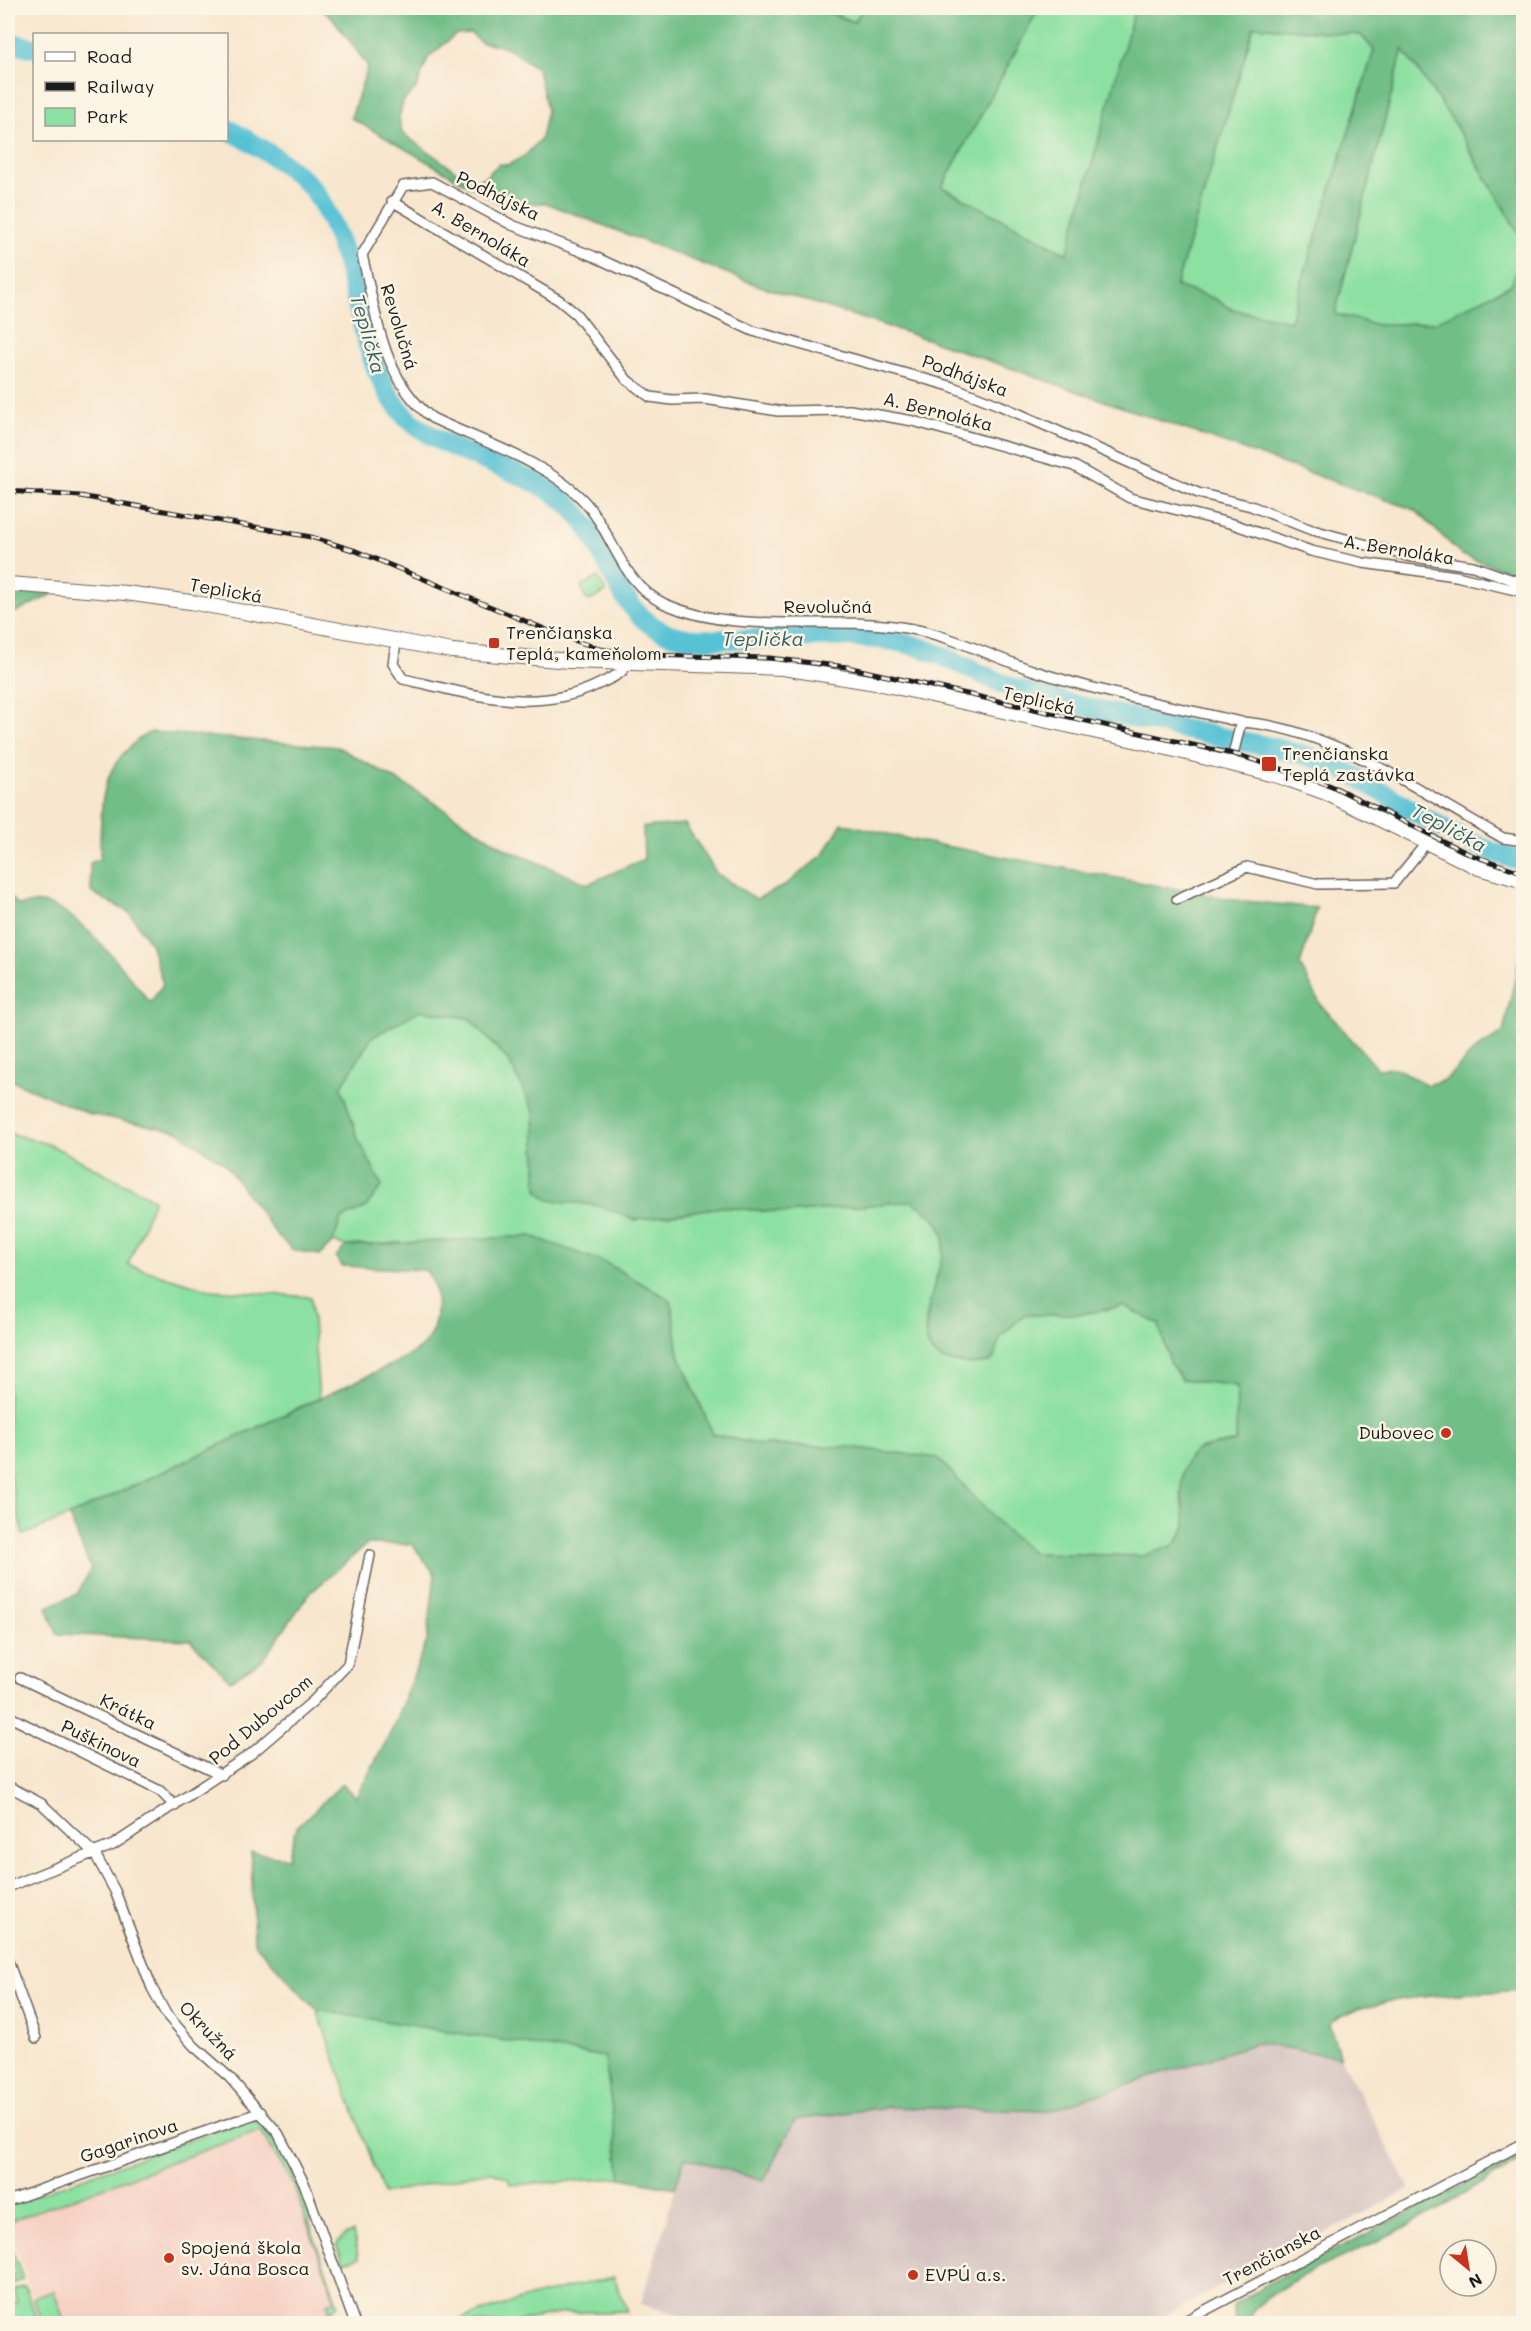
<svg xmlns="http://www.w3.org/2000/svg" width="1531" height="2331" font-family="Mali,sans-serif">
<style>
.built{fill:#f6d2c4}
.industrial{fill:#d1bfbe}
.green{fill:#8ce0a2;stroke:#547e5f;stroke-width:1.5}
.forest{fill:#71be88;stroke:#466d52;stroke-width:1.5;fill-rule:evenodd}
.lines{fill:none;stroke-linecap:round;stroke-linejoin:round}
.river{stroke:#59c2d5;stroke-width:20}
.minor-casing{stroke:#69635a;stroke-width:12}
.secondary-casing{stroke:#69635a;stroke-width:16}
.minor{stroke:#fff;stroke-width:9}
.secondary{stroke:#fff;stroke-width:14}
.rail-casing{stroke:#1c1c1c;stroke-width:5}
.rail{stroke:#fcf5e5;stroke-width:3;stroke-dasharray:9;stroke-linecap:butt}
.poi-dot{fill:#c8321e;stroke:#fcf5e5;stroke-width:2}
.labels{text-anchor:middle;stroke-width:5;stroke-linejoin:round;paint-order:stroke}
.street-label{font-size:18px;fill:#1c1c1c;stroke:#fcf5e5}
.poi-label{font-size:18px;fill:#1c1c1c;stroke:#fcf5e5;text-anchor:start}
.water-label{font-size:20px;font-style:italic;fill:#345e66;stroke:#fcf5e5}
</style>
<rect width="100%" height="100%" fill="#fcf5e5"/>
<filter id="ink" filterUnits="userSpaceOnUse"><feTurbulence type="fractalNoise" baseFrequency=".0167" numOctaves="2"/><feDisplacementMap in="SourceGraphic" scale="12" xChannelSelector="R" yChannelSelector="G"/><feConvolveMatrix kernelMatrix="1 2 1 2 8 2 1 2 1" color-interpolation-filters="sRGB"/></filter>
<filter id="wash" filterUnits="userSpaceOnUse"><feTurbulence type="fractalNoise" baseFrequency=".008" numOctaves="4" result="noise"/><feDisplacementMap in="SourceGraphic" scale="24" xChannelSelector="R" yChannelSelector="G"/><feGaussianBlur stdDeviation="1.35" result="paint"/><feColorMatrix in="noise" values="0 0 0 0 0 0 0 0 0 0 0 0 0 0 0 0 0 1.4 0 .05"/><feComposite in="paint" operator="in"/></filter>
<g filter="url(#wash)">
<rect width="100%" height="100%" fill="#f8e6ce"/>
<path class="built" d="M 260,2130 L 291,2181 L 335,2300 L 327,2303 L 334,2323 L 65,2323 L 54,2291 L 33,2298 L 8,2222 Z"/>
<path class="industrial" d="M 1256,2043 L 1340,2057 L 1410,2189 L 1150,2323 L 713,2324 L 641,2304 L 685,2157 L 764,2181 L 795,2120 L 886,2107 L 1048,2110 Z"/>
<path class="green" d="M 831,8 L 864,8 L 855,22 L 829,12 Z
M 1039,8 L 1135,8 L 1068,254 L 942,187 Z
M 1254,26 L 1361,35 L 1374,50 L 1290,321 L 1231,309 L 1215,299 L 1176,286 Z
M 1403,49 L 1451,118 L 1523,241 L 1523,254 L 1511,285 L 1436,322 L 1378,325 L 1335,314 Z
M 598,577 L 606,592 L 590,601 L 585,598 L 581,586 Z
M 419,1010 L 469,1018 L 509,1061 L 534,1112 L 537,1190 L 549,1200 L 596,1205 L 636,1220 L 721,1207 L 788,1213 L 912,1201 C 926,1211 941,1219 944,1238 C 948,1268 895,1355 952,1362 C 967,1364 979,1367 992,1360 L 1001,1336 L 1024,1315 L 1082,1314 L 1124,1306 L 1159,1324 L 1170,1363 L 1181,1379 L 1237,1385 L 1236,1441 L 1197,1450 L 1181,1494 L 1186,1527 L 1175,1545 L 1143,1556 L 1033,1553 L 1002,1527 L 938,1458 L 848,1447 L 760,1445 L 713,1434 L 679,1355 L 671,1300 L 531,1236 L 346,1246 L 333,1242 L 341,1219 L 365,1208 L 382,1186 L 358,1139 L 341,1087 L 371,1038 Z
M 8,1133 L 51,1145 L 154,1199 L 128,1265 L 210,1290 L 311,1297 L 319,1398 L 69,1516 L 23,1535 L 8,1468 Z
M 317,2010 L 605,2057 L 621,2178 L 510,2185 L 508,2178 L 490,2171 L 384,2194 Z
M 249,2119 L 262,2123 L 286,2158 L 312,2220 L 309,2222 L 338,2305 L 330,2311 L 327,2303 L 335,2300 L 292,2181 L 260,2130 L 8,2222 L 9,2204 Z
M 353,2232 L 359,2258 L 343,2262 L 337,2244 L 344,2235 Z
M 8,2237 L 23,2279 L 13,2284 L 9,2277 L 16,2274 L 8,2249 Z
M 614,2277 L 628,2311 L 564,2313 L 509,2323 L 450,2323 L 529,2297 Z
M 25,2286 L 38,2323 L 8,2323 L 8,2305 L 17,2302 L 14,2290 Z
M 54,2291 L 65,2323 L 42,2323 L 33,2298 Z"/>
<path class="forest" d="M 318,8 L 831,8 L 829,13 L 854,22 L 864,8 L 1039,8 L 942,187 L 1067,254 L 1135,8 L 1523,8 L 1523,241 L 1451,118 L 1403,49 L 1335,314 L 1378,325 L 1435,322 L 1511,285 L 1523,254 L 1523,577 L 1462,555 L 1415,510 L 933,341 L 757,285 L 546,203 L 501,204 L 351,118 L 368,66 L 332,17 ZM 1254,26 L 1361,35 L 1374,50 L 1290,321 L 1231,309 L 1215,299 L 1176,286 ZM 471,33 L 480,42 L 506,47 L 538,69 L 547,110 L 541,138 L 526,155 L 508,165 L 499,164 L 485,177 L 471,182 L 402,133 L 399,118 L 403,102 L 417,87 L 428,58 L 456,34 Z
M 8,592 L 55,593 L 14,613 L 8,611 Z
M 151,732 L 338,747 L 414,790 L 506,849 L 588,884 L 644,859 L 643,827 L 685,824 L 717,874 L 756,899 L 784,886 L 824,854 L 842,823 L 913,840 L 1235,900 L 1317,908 L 1300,965 L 1321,1005 L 1378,1069 L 1396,1068 L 1427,1085 L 1445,1080 L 1476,1049 L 1503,1033 L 1520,956 L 1523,957 L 1523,1990 C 1474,1994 1365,1993 1329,2024 L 1340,2057 L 1256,2043 L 1048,2111 L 886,2107 L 795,2120 L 764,2181 L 685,2157 L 675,2188 L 621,2178 L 605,2057 L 317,2010 L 254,1943 L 251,1852 L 288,1858 L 297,1827 L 342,1784 L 356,1797 L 391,1732 L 427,1641 L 435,1574 L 412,1544 L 367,1544 L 308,1595 L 263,1660 L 230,1681 L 190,1640 L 57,1634 L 47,1607 L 77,1594 L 91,1569 L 69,1516 L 395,1363 C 403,1358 416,1353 423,1345 C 440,1327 441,1288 425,1270 L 342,1266 L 336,1257 L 346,1246 L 531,1236 L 606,1263 L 671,1300 L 679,1355 L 713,1434 L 760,1445 L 848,1447 L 938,1458 L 1002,1527 L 1033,1553 L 1143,1556 L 1175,1545 L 1186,1527 C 1183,1507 1174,1459 1199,1449 C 1211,1445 1224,1444 1236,1441 L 1237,1386 L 1181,1379 L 1170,1363 L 1159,1324 L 1124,1306 L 1082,1314 L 1024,1315 L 1001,1336 L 993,1360 C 979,1367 967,1364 952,1362 C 896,1355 948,1268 944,1238 C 941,1219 926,1211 912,1201 L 788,1213 L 721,1207 L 636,1220 L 596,1205 L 549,1200 L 537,1190 L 534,1112 L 509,1061 L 469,1018 L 420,1010 L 371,1038 L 341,1087 L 358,1139 L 382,1186 L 365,1208 L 341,1219 L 333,1242 L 320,1255 L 293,1250 L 276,1234 L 225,1164 L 177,1131 L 89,1114 L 8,1079 L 8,895 L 18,905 C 25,905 35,902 42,903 C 76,907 129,975 150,1003 L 163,984 L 150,943 L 130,913 L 91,892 L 90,863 L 100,859 C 101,820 97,777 128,749 C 135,742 141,736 151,732 Z
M 1523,2155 L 1523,2159 C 1475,2188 1426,2217 1375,2242 C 1329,2265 1292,2274 1252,2311 L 1251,2323 L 1236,2323 L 1232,2306 L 1269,2283 Z"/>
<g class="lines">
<path class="river" d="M 8,42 L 34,48
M 226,128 C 255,144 289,164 312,188 C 322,200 329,217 335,231 C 362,292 361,378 412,422 C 457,460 537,470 574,510 C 608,545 612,602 656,628 C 682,643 714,639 743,639 C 795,639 853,632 904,643 C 946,652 982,679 1023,691 C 1088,709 1154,723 1220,737 C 1259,745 1301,751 1337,767 C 1395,795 1462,849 1524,861"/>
</g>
</g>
<g filter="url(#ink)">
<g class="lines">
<g class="minor-casing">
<path id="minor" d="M 392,201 L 559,300 L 576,314 L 627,380 L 650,397 L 672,400 L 705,399 L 778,411 L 850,410 L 913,421 L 1074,466 L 1130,498 L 1233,524 L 1311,551 L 1363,563 L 1456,576 L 1524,592
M 1524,584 L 1473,566 L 1408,556 L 1309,529 L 1251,506 L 1198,493 L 999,405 L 950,386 L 753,331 L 593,256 L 512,225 L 432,182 L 403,186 L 362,255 C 377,314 381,378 432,418 C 480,441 545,461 582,499 C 614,532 620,584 665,604 C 741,637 827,614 906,628 C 951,635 992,657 1035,671 C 1102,693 1172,706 1241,722 C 1330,727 1426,795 1503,838 L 1524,841
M 396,642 L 393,664 L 403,679 C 468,693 535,716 599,684 C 611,678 622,675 628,663
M 1231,763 L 1241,722
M 1177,899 L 1247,867 L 1318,884 L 1394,883 L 1427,842
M 20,1678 L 222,1775
M 8,1716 L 160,1791 L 175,1806
M 8,1786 L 42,1804 L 95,1854 L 115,1891 L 152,1988 L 166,2014 L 194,2046 L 230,2078 L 278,2133 L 304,2183 L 355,2324
M 8,1887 L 113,1845 L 251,1754 L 313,1701 L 348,1664 L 370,1555
M 8,1961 L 36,2038
M 8,2201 L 261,2112
M 1179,2324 L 1524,2143"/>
</g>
<g class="secondary-casing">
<path id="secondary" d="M 8,584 L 126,593 L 190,602 L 452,651 L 570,661 L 783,668 L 882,684 L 1143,742 L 1279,776 L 1326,793 L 1479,868 L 1524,881"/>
</g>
<use href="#minor" class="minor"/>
<use href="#secondary" class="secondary"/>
<g class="rail-casing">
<path id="rail" d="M 8,491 L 80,496 L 311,537 L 356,551 L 559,635 L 600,649 L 642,655 L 769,658 L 847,667 L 1242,756 L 1332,786 L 1469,854 L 1524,873"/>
</g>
<use href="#rail" class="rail"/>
</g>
</g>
<g class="poi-dot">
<rect x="488" y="637" width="12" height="12" rx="3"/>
<rect x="1261" y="756" width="16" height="16" rx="3"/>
<circle cx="1446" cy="1433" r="6"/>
<circle cx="169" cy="2258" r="6"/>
<circle cx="913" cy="2275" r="6"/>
</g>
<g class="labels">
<g class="street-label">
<text transform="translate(498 196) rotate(26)" y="6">Podhájska</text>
<text transform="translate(481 234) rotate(31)" y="6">A. Bernoláka</text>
<text transform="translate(399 327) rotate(73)" y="6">Revolučná</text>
<text transform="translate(965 376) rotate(20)" y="6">Podhájska</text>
<text transform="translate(938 412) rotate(14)" y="6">A. Bernoláka</text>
<text transform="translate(1399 550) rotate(9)" y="6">A. Bernoláka</text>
<text transform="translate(226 591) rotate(10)" y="6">Teplická</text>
<text x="828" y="613">Revolučná</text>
<text transform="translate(1039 701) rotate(13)" y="6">Teplická</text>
<text transform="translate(128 1712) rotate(26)" y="6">Krátka</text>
<text transform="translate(261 1720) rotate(-40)" y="6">Pod Dubovcom</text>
<text transform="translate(101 1744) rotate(26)" y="6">Puškinova</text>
<text transform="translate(208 2031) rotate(46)" y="6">Okružná</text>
<text transform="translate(129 2141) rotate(-19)" y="6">Gagarinova</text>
<text transform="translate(1272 2256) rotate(-28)" y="6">Trenčianska</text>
</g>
<g class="poi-label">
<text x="506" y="639">Trenčianska<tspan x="506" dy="21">Teplá, kameňolom</tspan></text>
<text x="1282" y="760">Trenčianska<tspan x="1282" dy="21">Teplá zastávka</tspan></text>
<text x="1434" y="1439" text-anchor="end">Dubovec</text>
<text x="181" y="2254">Spojená škola<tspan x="181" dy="21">sv. Jána Bosca</tspan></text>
<text x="925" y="2281">EVPÚ a.s.</text>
</g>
<g class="water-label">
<text transform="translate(368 334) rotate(74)" y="7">Teplička</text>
<text x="763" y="646">Teplička</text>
<text transform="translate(1449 828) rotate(28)" y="7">Teplička</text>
</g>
</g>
<rect width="1531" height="2331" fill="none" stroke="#fcf5e5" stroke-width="30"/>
<rect x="33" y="33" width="195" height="108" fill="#fcf5e5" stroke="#a29e95" stroke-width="1.5"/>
<rect x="45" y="52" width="30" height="9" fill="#ffffff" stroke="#a29e95" stroke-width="1.5"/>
<text x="87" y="63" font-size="18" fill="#1c1c1c">Road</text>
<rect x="45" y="82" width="30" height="9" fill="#1c1c1c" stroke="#a29e95" stroke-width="1.5"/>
<text x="87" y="93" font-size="18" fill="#1c1c1c">Railway</text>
<rect x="45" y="108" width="30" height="18" fill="#8ce0a2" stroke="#a29e95" stroke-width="1.5"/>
<text x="87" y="123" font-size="18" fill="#1c1c1c">Park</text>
<g transform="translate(1468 2268) rotate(150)"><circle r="28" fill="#fcf5e5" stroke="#a29e95" stroke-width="1.5"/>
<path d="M0-4.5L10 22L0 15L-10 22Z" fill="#c8321e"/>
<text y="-9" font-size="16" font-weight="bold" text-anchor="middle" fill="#1c1c1c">N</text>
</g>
</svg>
